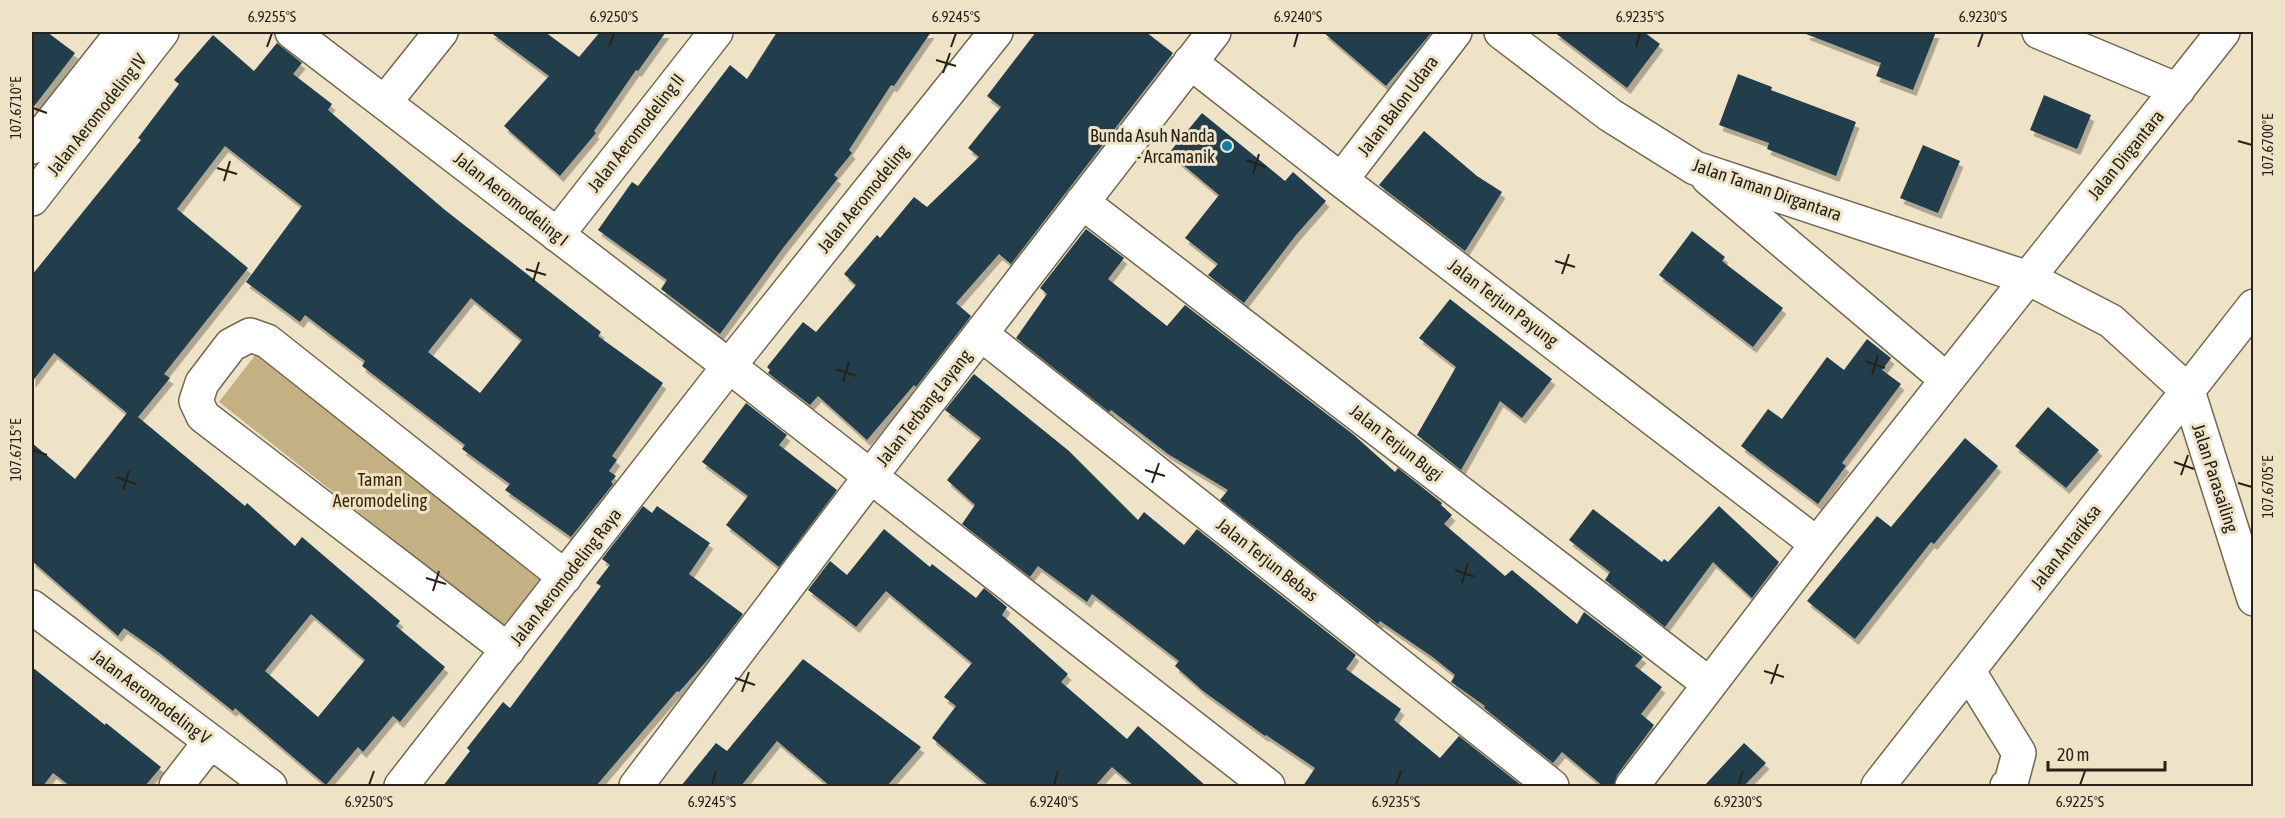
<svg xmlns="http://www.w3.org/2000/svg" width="2285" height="818" font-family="'Asap Condensed',sans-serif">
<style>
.green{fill:#c4b183}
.building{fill:#243e4b;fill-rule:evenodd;filter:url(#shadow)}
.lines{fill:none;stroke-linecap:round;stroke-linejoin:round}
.minor-casing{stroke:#726850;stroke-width:36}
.minor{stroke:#fff;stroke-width:33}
.ticks{fill:none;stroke:#262217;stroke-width:2}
.poi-dot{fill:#137ca6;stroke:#efe3c7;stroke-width:2}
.labels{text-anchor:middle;stroke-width:6;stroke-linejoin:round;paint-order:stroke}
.street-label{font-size:18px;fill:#262217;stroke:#efe3c7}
.poi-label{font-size:18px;fill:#262217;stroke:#efe3c7;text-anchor:end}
.park-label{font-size:18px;fill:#362904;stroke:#efe3c7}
.neatline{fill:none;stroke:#262217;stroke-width:2}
.ticks-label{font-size:15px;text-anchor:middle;fill:#262217}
</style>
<defs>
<filter id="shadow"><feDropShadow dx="3.5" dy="6" stdDeviation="0" flood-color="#0004"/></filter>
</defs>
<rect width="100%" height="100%" fill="#efe3c7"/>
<path class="green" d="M 256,354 L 541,578 L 503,626 L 219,402 Z"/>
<path class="building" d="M 32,32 L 47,32 L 75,53 L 32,109 Z
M 490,32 L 545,32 L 579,57 L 600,32 L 666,32 L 638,71 L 636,70 L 594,131 L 596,133 L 560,176 L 504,126 L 549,76 Z
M 777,32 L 931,32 L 894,86 L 891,85 L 849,150 L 852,153 L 834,175 L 838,178 L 783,248 L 720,334 L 661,289 L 667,280 L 598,230 L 632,182 L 638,186 L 730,65 L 747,79 Z
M 1036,32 L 1146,32 L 1173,53 L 1011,264 L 999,254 L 956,303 L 971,316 L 916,387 L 914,385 L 867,440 L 818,396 L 810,405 L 768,373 L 770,370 L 767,367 L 803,322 L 816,332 L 856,285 L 844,274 L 877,235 L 880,238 L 914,197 L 927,207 L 979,157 L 968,148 L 1001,107 L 987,96 Z
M 1323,32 L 1432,32 L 1386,86 Z
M 1554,32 L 1644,32 L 1660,44 L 1627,88 Z
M 1807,32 L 1936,32 L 1913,90 L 1876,76 L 1881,63 L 1806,34 Z
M 213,35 L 254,71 L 277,43 L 302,63 L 293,74 L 332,104 L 328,110 L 445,210 L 601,332 L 598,336 L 663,383 L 612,456 L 617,460 L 609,471 L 616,476 L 611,482 L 613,484 L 571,537 L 505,490 L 510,484 L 462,449 L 465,445 L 362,366 L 365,361 L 305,315 L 300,322 L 246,282 L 302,206 L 225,146 L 177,209 L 248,268 L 164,374 L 170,378 L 138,417 L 245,506 L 247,503 L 295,546 L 302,537 L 400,621 L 396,626 L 445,667 L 400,722 L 393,716 L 363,752 L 358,747 L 326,785 L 235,708 L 233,711 L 157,651 L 124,628 L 118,636 L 32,561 L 32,443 L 75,479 L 127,413 L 54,353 L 32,382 L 32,275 L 141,140 L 138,138 L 179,84 L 174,80 ZM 471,298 L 522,340 L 480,393 L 428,352 ZM 311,614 L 365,660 L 318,717 L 265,671 Z
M 1738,74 L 1772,87 L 1771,90 L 1856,122 L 1836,176 L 1767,149 L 1769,143 L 1719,125 Z
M 2044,95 L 2091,115 L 2077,149 L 2030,130 Z
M 1202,113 L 1285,181 L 1293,172 L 1326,201 L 1296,235 L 1244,303 L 1208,275 L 1218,264 L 1185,238 L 1219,195 L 1169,153 Z
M 1424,131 L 1477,176 L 1502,192 L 1465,251 L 1379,185 Z
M 1923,145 L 1960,161 L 1938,213 L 1900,198 Z
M 1086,229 L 1124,258 L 1108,279 L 1167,326 L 1185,305 L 1354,435 L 1395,472 L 1398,468 L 1442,503 L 1441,505 L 1452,515 L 1444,524 L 1505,576 L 1512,570 L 1577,624 L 1584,612 L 1643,657 L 1635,666 L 1662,687 L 1641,714 L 1654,725 L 1617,775 L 1614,786 L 1603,786 L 1562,752 L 1553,763 L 1484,708 L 1485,706 L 1451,682 L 1455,675 L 1434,658 L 1380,621 L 1378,624 L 1220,500 L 1228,490 L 1168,454 L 1111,410 L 1109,412 L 1016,338 L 1047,294 L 1040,288 Z
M 1692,231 L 1725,257 L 1722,261 L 1783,308 L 1753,347 L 1659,275 Z
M 1450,299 L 1552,379 L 1522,418 L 1500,401 L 1461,470 L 1417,435 L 1456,367 L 1419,338 Z
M 1867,339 L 1891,358 L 1882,370 L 1901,384 L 1842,463 L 1846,466 L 1818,504 L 1741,446 L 1768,409 L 1782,419 L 1827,357 L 1844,370 Z
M 974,374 L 1069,451 L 1138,520 L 1144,512 L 1184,545 L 1197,529 L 1356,655 L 1346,669 L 1401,709 L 1394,720 L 1440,758 L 1459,736 L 1522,786 L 1303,786 L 1315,768 L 1266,735 L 1265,736 L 1203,691 L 1175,666 L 1179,661 L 1092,594 L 1087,602 L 1038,566 L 1030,577 L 962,524 L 975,505 L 947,480 L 981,438 L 945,410 Z
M 746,403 L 787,435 L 779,445 L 837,490 L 779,567 L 726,525 L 748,496 L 702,462 Z
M 2048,407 L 2099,450 L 2066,488 L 2015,446 Z
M 1965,438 L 1998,466 L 1934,544 L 1931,542 L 1855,639 L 1807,601 L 1877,516 L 1891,527 Z
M 643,506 L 652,513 L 657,506 L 710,543 L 689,574 L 743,614 L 711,656 L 679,692 L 677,691 L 596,786 L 443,786 L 470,751 L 467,748 L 503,702 L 510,708 L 601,586 L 596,583 L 610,565 L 602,559 Z
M 1719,506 L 1779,562 L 1752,598 L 1713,562 L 1665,627 L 1605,580 L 1610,572 L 1569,540 L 1593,509 L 1662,562 L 1664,559 L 1668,562 Z
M 884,529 L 930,567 L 932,564 L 976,598 L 984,588 L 1007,607 L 1002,615 L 1068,674 L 1061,682 L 1127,739 L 1138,726 L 1206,786 L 1134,786 L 1112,767 L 1095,786 L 989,786 L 932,738 L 956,706 L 944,697 L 972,663 L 886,591 L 856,627 L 808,590 L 830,561 L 847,575 Z
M 803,659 L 921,747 L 887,786 L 830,786 L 777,741 L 741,786 L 681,786 L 716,743 L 727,751 Z
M 32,667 L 105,725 L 106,723 L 161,767 L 145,786 L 70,786 L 53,773 L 43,786 L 32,786 Z
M 1744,743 L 1766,763 L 1744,786 L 1704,786 Z"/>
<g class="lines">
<g class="minor-casing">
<path id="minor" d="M 292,32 L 729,366 L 1268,786
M 1501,32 L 1610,115 L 1695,168 L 2028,278 L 2111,321 L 2188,391 L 2254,599
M 2039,32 L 2178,90
M 1190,62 L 1341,180 L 1817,544
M 385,102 L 441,32
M 32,147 L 123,32
M 1708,178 L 1947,380
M 1341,180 L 1455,32
M 32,199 L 162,32
M 1082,202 L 1709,684
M 557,235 L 716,32
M 981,334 L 1552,786
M 32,607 L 270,786
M 508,650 L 203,416 L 196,401 L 202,383 L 231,345 L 250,335 L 267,341 L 565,577
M 1969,672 L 2019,753 L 2011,783 L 2007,786
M 176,786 L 210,742
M 401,786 L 729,366 L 996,32
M 636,786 L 870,477 L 1214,32
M 1632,786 L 1817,544 L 2223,32
M 1878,786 L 2254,306"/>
</g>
<use href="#minor" class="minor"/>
</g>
<path class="ticks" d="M 267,47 L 272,33M 609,47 L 614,33M 951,47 L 956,33M 1294,47 L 1298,33M 1636,47 L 1640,33M 1978,47 L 1983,33M 936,60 L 956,66M 943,73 L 950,53M 33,108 L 47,113M 2238,141 L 2252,145M 1246,160 L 1266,167M 217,168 L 237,174M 1253,174 L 1259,154M 224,181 L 230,161M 1555,261 L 1575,267M 526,269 L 546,275M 1562,274 L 1569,254M 533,282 L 539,262M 1865,361 L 1885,368M 836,369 L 856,376M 1872,375 L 1878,355M 843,382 L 849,362M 33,450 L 47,455M 2174,462 L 2194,469M 1145,470 L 1165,476M 2181,475 L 2188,455M 116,477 L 136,484M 1152,483 L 1159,463M 2238,483 L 2252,487M 123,490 L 129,471M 1455,570 L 1475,577M 426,578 L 446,584M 1462,583 L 1468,563M 433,591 L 439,571M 1764,671 L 1784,677M 735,678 L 755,685M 1771,684 L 1778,664M 742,692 L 749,672M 369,785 L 374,771M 712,785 L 716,771M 1054,785 L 1058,771M 1396,785 L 1401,771M 1738,785 L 1743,771M 2080,785 L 2085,771"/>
<circle class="poi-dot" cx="1227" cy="146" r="6"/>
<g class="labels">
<g class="street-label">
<text transform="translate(1398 106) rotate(-53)" y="6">Jalan Balon Udara</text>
<text transform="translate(97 115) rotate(-52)" y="6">Jalan Aeromodeling IV</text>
<text transform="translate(636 133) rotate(-52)" y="6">Jalan Aeromodeling II</text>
<text transform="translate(2126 155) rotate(-51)" y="6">Jalan Dirgantara</text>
<text transform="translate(1767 190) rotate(19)" y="6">Jalan Taman Dirgantara</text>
<text transform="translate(511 199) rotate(38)" y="6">Jalan Aeromodeling I</text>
<text transform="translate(863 199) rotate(-51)" y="6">Jalan Aeromodeling</text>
<text transform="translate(1503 303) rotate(37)" y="6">Jalan Terjun Payung</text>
<text transform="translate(924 408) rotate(-52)" y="6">Jalan Terbang Layang</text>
<text transform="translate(1396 443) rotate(38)" y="6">Jalan Terjun Bugi</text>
<text transform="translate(2215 478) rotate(72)" y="6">Jalan Parasailing</text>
<text transform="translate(2066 547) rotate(-52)" y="6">Jalan Antariksa</text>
<text transform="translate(1267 560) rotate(38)" y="6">Jalan Terjun Bebas</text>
<text transform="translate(566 577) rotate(-52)" y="6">Jalan Aeromodeling Raya</text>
<text transform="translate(151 697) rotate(37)" y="6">Jalan Aeromodeling V</text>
</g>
<g class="poi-label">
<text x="1215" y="142">Bunda Asuh Nanda<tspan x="1215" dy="21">- Arcamanik</tspan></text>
</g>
<g class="park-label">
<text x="380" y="486">Taman<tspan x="380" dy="21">Aeromodeling</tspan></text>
</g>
</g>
<rect width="2285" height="818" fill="none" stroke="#efe3c7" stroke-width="66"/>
<path d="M2048 761v9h117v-9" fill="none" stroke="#262217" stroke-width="3"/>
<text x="2057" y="761" font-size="18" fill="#262217" stroke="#efe3c7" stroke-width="4.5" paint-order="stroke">20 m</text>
<rect x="33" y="33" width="2219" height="752" class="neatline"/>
<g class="ticks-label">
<text x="272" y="22">6.9255°S</text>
<text x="614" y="22">6.9250°S</text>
<text x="956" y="22">6.9245°S</text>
<text x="1298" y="22">6.9240°S</text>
<text x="1640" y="22">6.9235°S</text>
<text x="1983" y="22">6.9230°S</text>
<text transform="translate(16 108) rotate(-90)" y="5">107.6710°E</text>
<text transform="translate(2268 145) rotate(-90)" y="5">107.6700°E</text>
<text transform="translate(16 450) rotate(-90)" y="5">107.6715°E</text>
<text transform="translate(2268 487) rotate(-90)" y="5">107.6705°E</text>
<text x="369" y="807">6.9250°S</text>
<text x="712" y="807">6.9245°S</text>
<text x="1054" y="807">6.9240°S</text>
<text x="1396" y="807">6.9235°S</text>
<text x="1738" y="807">6.9230°S</text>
<text x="2080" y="807">6.9225°S</text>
</g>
</svg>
